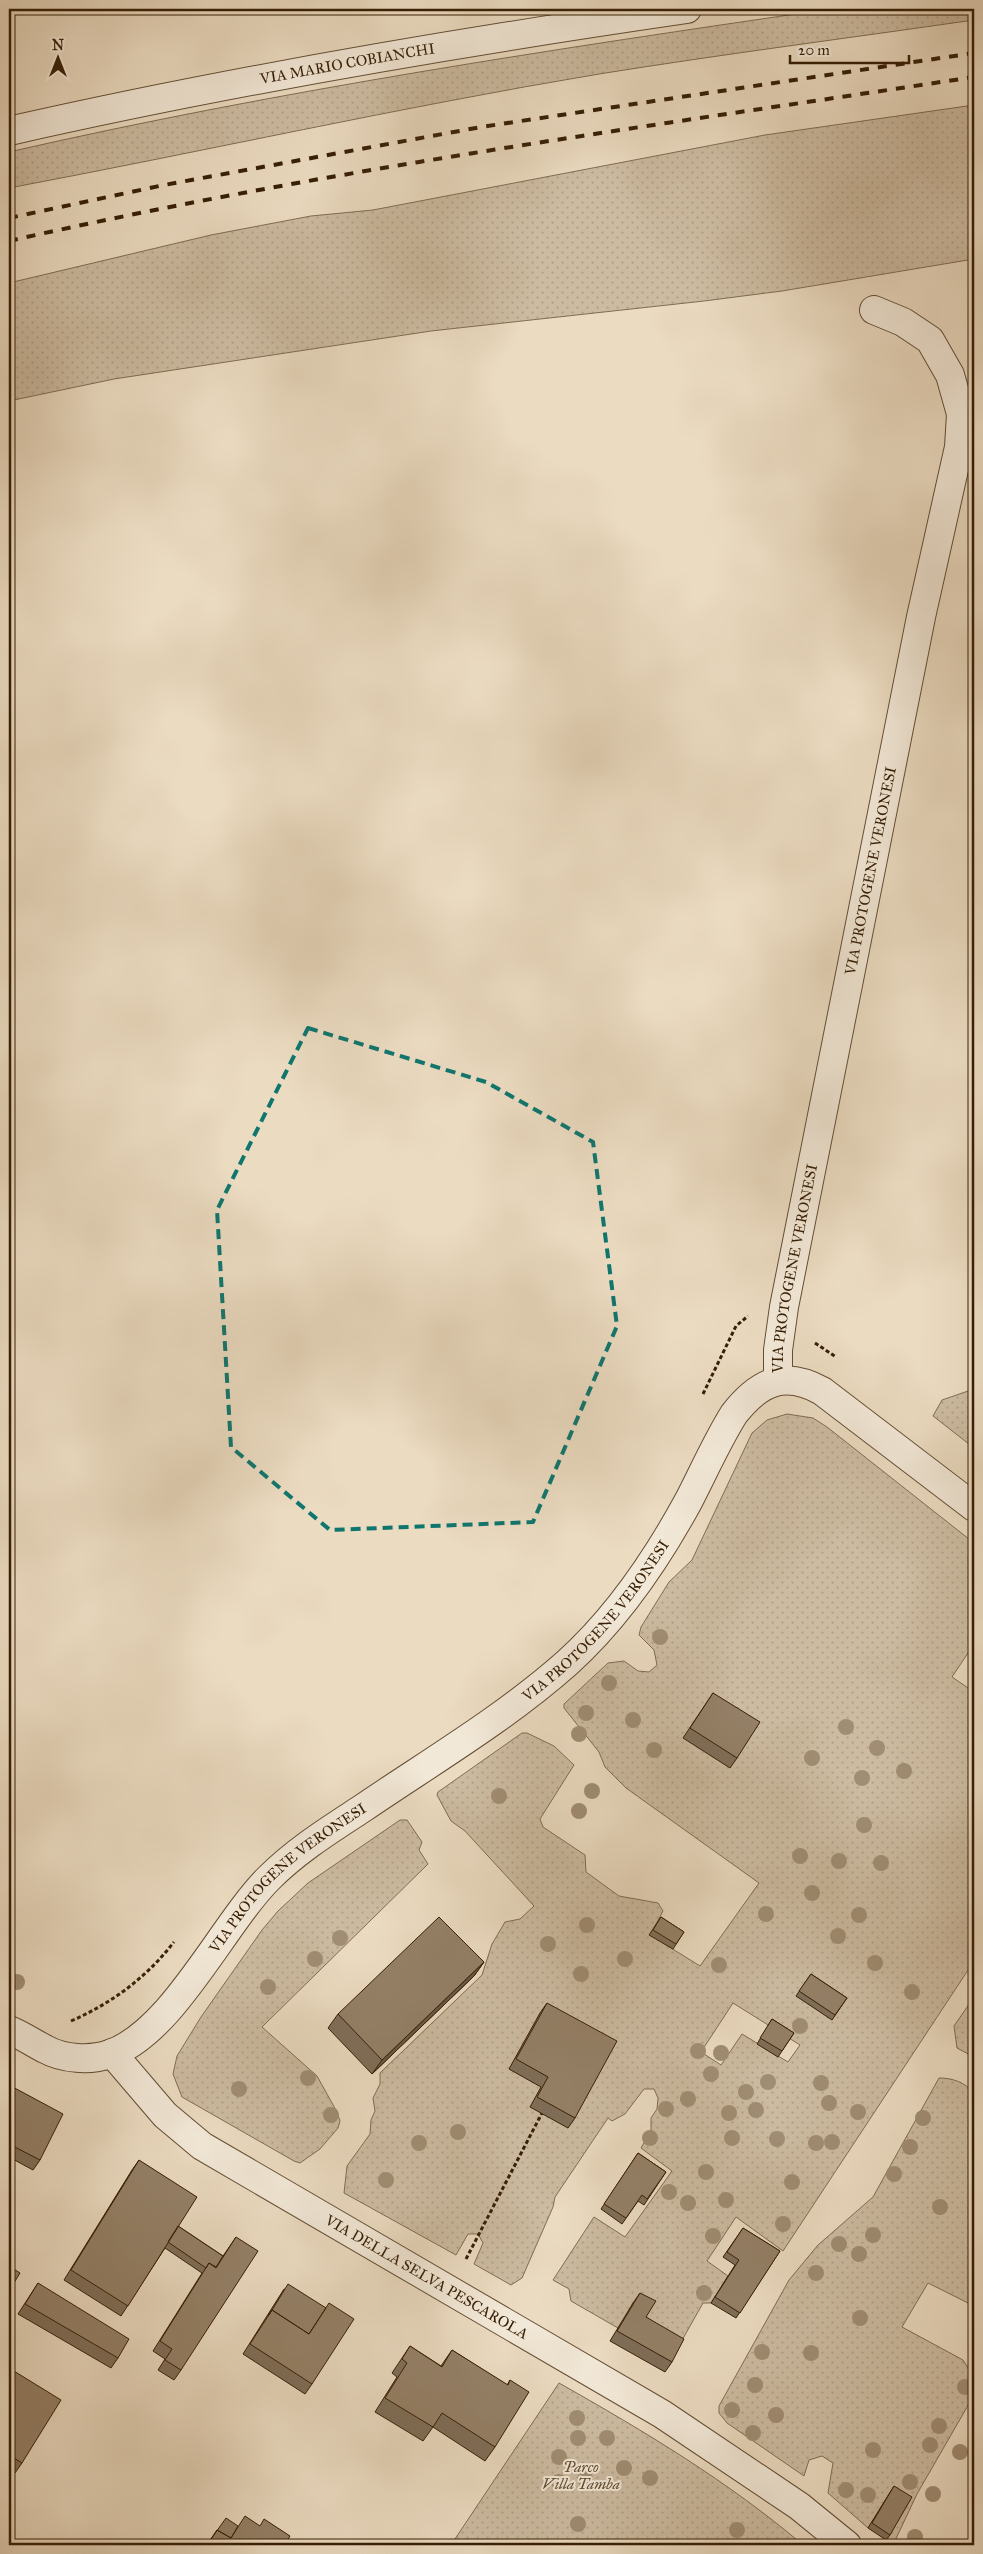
<svg xmlns="http://www.w3.org/2000/svg" width="983" height="2554" font-family="'IM FELL Great Primer',serif">
<style>
.green{fill:url(#green-dots);stroke:#816c53;fill-rule:evenodd}
.lines{fill:none;stroke-linecap:round;stroke-linejoin:round}
.street-casing{stroke:#634d34;stroke-width:30}
.path{stroke:#361e05;stroke-width:3;stroke-dasharray:4 2.5;stroke-linecap:butt}
.street{stroke:#f2e8d7;stroke-width:28}
.rail{stroke:#361e05;stroke-width:4;stroke-dasharray:9 9;stroke-linecap:butt}
.tree{fill:#a08d73}
.wall{fill:#7f6e59;stroke:#361e05}
.shaded-wall{fill:#685a48;stroke:#361e05}
.building{fill:#948067;stroke:#361e05}
.marked{fill:none;stroke:#0f766e;stroke-width:4;stroke-dasharray:10 6;stroke-linejoin:round}
.labels{text-anchor:middle;stroke-width:4;stroke-linejoin:round;paint-order:stroke}
.street-label{font-size:15px;fill:#361e05;stroke:#f2e8d7}
.park-label{font-size:15px;font-style:italic;fill:#634d34;stroke:#f2e8d7}
</style>
<defs>
<pattern id="green-dots" width="8" height="8" patternUnits="userSpaceOnUse" patternTransform="scale(1.25)"><rect width="8" height="8" fill="#ccbba1"/><path d="M2 2h.1M6 6h.1" fill="none" stroke="#b0a089" stroke-width="1.8" stroke-linecap="round"/></pattern>
</defs>
<rect width="100%" height="100%" fill="#ebdbc1"/>
<filter id="stains"><feTurbulence type="fractalNoise" baseFrequency=".004" numOctaves="4"/><feColorMatrix values="0 0 0 0 .2 0 0 0 0 .09 0 0 0 0 .02 0 0 0 .5 -.17"/></filter>
<radialGradient id="worn" r=".72"><stop offset=".6" stop-color="#630" stop-opacity="0"/><stop offset="1" stop-color="#630" stop-opacity=".3"/></radialGradient>
<path class="green" d="M 830,9 L 974,9 L 974,20 C 849,38 724,54 599,74 C 401,107 206,151 9,188 L 9,152 C 280,90 555,49 830,9 Z
M 974,105 L 974,259 L 782,291 L 704,301 L 431,331 L 114,379 L 9,401 L 9,283 L 211,235 L 311,216 L 373,210 L 765,135 Z
M 974,1389 L 974,1448 L 933,1416 L 942,1400 Z
M 787,1414 L 813,1418 L 827,1427 L 974,1543 L 974,1644 L 952,1677 L 974,1692 L 974,1961 L 783,2251 L 736,2217 L 707,2261 L 728,2276 L 711,2303 L 703,2303 L 677,2349 L 618,2328 L 571,2301 L 569,2289 L 553,2280 L 594,2217 L 625,2237 L 672,2171 L 641,2148 L 651,2131 L 651,2118 L 657,2109 L 658,2098 L 654,2089 L 644,2089 L 625,2114 L 612,2121 L 608,2118 L 555,2197 L 553,2207 L 522,2278 L 511,2285 L 474,2264 L 483,2243 L 478,2234 L 468,2234 L 456,2255 L 344,2193 L 347,2166 L 370,2134 L 371,2120 L 375,2111 L 373,2098 L 380,2084 L 380,2073 L 482,1975 L 492,1944 L 505,1922 L 520,1919 L 534,1906 L 465,1831 L 451,1821 L 437,1795 L 438,1792 L 522,1733 L 527,1733 L 554,1746 L 574,1765 L 540,1819 L 543,1827 L 585,1855 L 586,1872 L 619,1896 L 658,1903 L 663,1911 L 650,1935 L 700,1966 L 759,1883 L 626,1788 L 605,1767 L 599,1752 L 564,1708 L 564,1704 L 608,1663 L 624,1661 L 638,1671 L 649,1672 L 657,1665 L 654,1650 L 639,1635 L 641,1627 L 669,1582 L 692,1560 L 752,1433 L 767,1420 ZM 733,2003 L 800,2045 L 788,2062 L 742,2034 L 721,2065 L 701,2052 Z
M 400,1820 L 407,1820 L 422,1842 L 419,1850 L 428,1864 L 262,2027 L 317,2076 L 337,2112 L 340,2121 L 338,2128 L 320,2149 L 300,2163 L 294,2161 L 182,2097 L 173,2074 L 177,2056 L 201,2017 L 262,1930 L 278,1911 L 308,1883 Z
M 974,1997 L 974,2057 L 957,2048 L 954,2026 Z
M 939,2078 C 952,2078 966,2082 974,2094 L 974,2306 L 928,2283 L 902,2327 L 963,2360 L 974,2377 L 974,2395 L 917,2494 L 893,2545 L 889,2545 L 886,2540 L 908,2503 L 891,2491 L 868,2528 L 828,2493 L 833,2463 L 822,2456 L 809,2460 L 804,2476 L 727,2423 L 719,2413 L 719,2406 L 789,2280 L 818,2245 L 873,2197 Z
M 559,2383 C 644,2431 729,2482 803,2545 L 451,2545 Z"/>
<g class="lines">
<g class="street-casing">
<g id="street">
<path id="s1" d="M 9,131 C 233,80 460,42 687,9"/>
<path id="s2" d="M 778,1381 L 778,1350 L 784,1307 L 921,617 L 959,447 L 961,414 L 950,375 L 930,340 L 903,322 L 874,310"/>
<path id="s3" d="M 9,2030 C 22,2035 33,2043 45,2049 C 63,2059 90,2061 110,2054 C 173,2032 222,1925 269,1878 C 297,1850 331,1829 363,1808 C 432,1761 505,1718 567,1663 C 618,1617 657,1559 689,1500 C 704,1471 717,1441 734,1414 C 759,1382 784,1370 822,1391 L 974,1507"/>
<path id="s4" d="M 112,2053 L 165,2115 L 202,2146 L 662,2414 L 799,2506 L 847,2545"/>
</g>
</g>
<path class="path" d="M 815,1343 L 836,1357
M 703,1394 L 736,1326 L 748,1316
M 71,2021 C 112,2003 146,1978 174,1942
M 466,2259 L 542,2113"/>
<use href="#street" class="street"/>
<path class="rail" d="M 9,218 L 164,185 L 481,127 L 974,53
M 9,241 C 327,169 652,126 974,77"/>
</g>
<g class="tree">
<circle cx="660" cy="1637" r="8"/>
<circle cx="609" cy="1683" r="8"/>
<circle cx="586" cy="1713" r="8"/>
<circle cx="633" cy="1720" r="8"/>
<circle cx="846" cy="1727" r="8"/>
<circle cx="579" cy="1734" r="8"/>
<circle cx="877" cy="1748" r="8"/>
<circle cx="654" cy="1750" r="8"/>
<circle cx="812" cy="1758" r="8"/>
<circle cx="904" cy="1771" r="8"/>
<circle cx="862" cy="1778" r="8"/>
<circle cx="592" cy="1791" r="8"/>
<circle cx="499" cy="1796" r="8"/>
<circle cx="579" cy="1811" r="8"/>
<circle cx="864" cy="1825" r="8"/>
<circle cx="800" cy="1856" r="8"/>
<circle cx="839" cy="1861" r="8"/>
<circle cx="881" cy="1863" r="8"/>
<circle cx="812" cy="1893" r="8"/>
<circle cx="766" cy="1914" r="8"/>
<circle cx="859" cy="1915" r="8"/>
<circle cx="587" cy="1925" r="8"/>
<circle cx="838" cy="1936" r="8"/>
<circle cx="340" cy="1938" r="8"/>
<circle cx="548" cy="1944" r="8"/>
<circle cx="315" cy="1959" r="8"/>
<circle cx="625" cy="1959" r="8"/>
<circle cx="875" cy="1963" r="8"/>
<circle cx="719" cy="1965" r="8"/>
<circle cx="581" cy="1974" r="8"/>
<circle cx="17" cy="1982" r="8"/>
<circle cx="268" cy="1987" r="8"/>
<circle cx="912" cy="1992" r="8"/>
<circle cx="800" cy="2026" r="8"/>
<circle cx="698" cy="2051" r="8"/>
<circle cx="721" cy="2053" r="8"/>
<circle cx="711" cy="2074" r="8"/>
<circle cx="308" cy="2078" r="8"/>
<circle cx="768" cy="2082" r="8"/>
<circle cx="821" cy="2083" r="8"/>
<circle cx="239" cy="2089" r="8"/>
<circle cx="746" cy="2092" r="8"/>
<circle cx="688" cy="2099" r="8"/>
<circle cx="829" cy="2103" r="8"/>
<circle cx="666" cy="2109" r="8"/>
<circle cx="756" cy="2110" r="8"/>
<circle cx="858" cy="2112" r="8"/>
<circle cx="729" cy="2113" r="8"/>
<circle cx="331" cy="2115" r="8"/>
<circle cx="923" cy="2118" r="8"/>
<circle cx="458" cy="2132" r="8"/>
<circle cx="650" cy="2138" r="8"/>
<circle cx="732" cy="2138" r="8"/>
<circle cx="777" cy="2139" r="8"/>
<circle cx="832" cy="2142" r="8"/>
<circle cx="419" cy="2143" r="8"/>
<circle cx="816" cy="2143" r="8"/>
<circle cx="910" cy="2147" r="8"/>
<circle cx="706" cy="2172" r="8"/>
<circle cx="894" cy="2174" r="8"/>
<circle cx="386" cy="2180" r="8"/>
<circle cx="792" cy="2182" r="8"/>
<circle cx="669" cy="2192" r="8"/>
<circle cx="726" cy="2200" r="8"/>
<circle cx="688" cy="2203" r="8"/>
<circle cx="940" cy="2207" r="8"/>
<circle cx="783" cy="2224" r="8"/>
<circle cx="873" cy="2235" r="8"/>
<circle cx="713" cy="2236" r="8"/>
<circle cx="839" cy="2244" r="8"/>
<circle cx="859" cy="2254" r="8"/>
<circle cx="816" cy="2273" r="8"/>
<circle cx="704" cy="2293" r="8"/>
<circle cx="860" cy="2318" r="8"/>
<circle cx="762" cy="2352" r="8"/>
<circle cx="811" cy="2353" r="8"/>
<circle cx="755" cy="2385" r="8"/>
<circle cx="965" cy="2387" r="8"/>
<circle cx="732" cy="2410" r="8"/>
<circle cx="776" cy="2415" r="8"/>
<circle cx="577" cy="2418" r="8"/>
<circle cx="939" cy="2426" r="8"/>
<circle cx="753" cy="2433" r="8"/>
<circle cx="578" cy="2438" r="8"/>
<circle cx="607" cy="2438" r="8"/>
<circle cx="930" cy="2445" r="8"/>
<circle cx="873" cy="2450" r="8"/>
<circle cx="960" cy="2452" r="8"/>
<circle cx="559" cy="2457" r="8"/>
<circle cx="624" cy="2468" r="8"/>
<circle cx="650" cy="2478" r="8"/>
<circle cx="585" cy="2479" r="8"/>
<circle cx="559" cy="2482" r="8"/>
<circle cx="910" cy="2482" r="8"/>
<circle cx="846" cy="2490" r="8"/>
<circle cx="933" cy="2494" r="8"/>
<circle cx="868" cy="2495" r="8"/>
<circle cx="578" cy="2524" r="8"/>
<circle cx="737" cy="2530" r="8"/>
<circle cx="915" cy="2537" r="8"/>
</g>
<path class="wall" d="M 713,1693 L 737,1758 L 730,1768 L 683,1738 Z
M 661,1917 L 684,1932 L 673,1949 L 649,1935 Z
M 484,1962 L 474,1976 L 372,2074 L 328,2028 L 338,2014 Z
M 811,1974 L 847,1998 L 832,2020 L 796,1996 Z
M 547,2003 L 575,2118 L 568,2128 L 530,2107 L 541,2087 L 509,2069 L 540,2013 Z
M 772,2019 L 794,2033 L 778,2057 L 757,2044 Z
M 9,2085 L 40,2160 L 33,2170 L 9,2157 Z
M 638,2153 L 666,2172 L 644,2205 L 638,2201 L 622,2224 L 601,2209 Z
M 139,2160 L 178,2226 L 223,2256 L 236,2237 L 181,2370 L 174,2380 L 158,2370 L 165,2359 L 153,2351 L 202,2273 L 165,2248 L 121,2316 L 64,2280 L 132,2170 Z
M 743,2228 L 780,2251 L 736,2318 L 711,2303 L 735,2265 L 723,2257 Z
M 38,2283 L 118,2358 L 111,2368 L 18,2314 Z
M 284,2289 L 326,2308 L 312,2384 L 305,2394 L 243,2354 Z
M 640,2293 L 646,2317 L 672,2362 L 665,2372 L 610,2341 L 633,2303 Z
M 410,2346 L 441,2366 L 452,2350 L 507,2385 L 510,2380 L 495,2447 L 485,2461 L 433,2427 L 423,2441 L 375,2412 L 397,2377 L 392,2373 Z
M 9,2368 L 22,2463 L 15,2473 L 9,2469 Z
M 894,2486 L 890,2535 L 886,2540 L 868,2528 Z"/>
<path class="shaded-wall" d="M 484,1962 L 474,1976 L 372,2074 L 382,2060 Z"/>
<path class="building" d="M 713,1693 L 760,1722 L 737,1758 L 690,1728 Z
M 439,1917 L 484,1962 L 382,2060 L 338,2014 Z
M 661,1917 L 684,1932 L 676,1944 L 653,1930 Z
M 811,1974 L 847,1998 L 835,2015 L 799,1991 Z
M 547,2003 L 617,2041 L 575,2118 L 537,2097 L 548,2077 L 516,2059 Z
M 772,2019 L 794,2033 L 782,2051 L 760,2038 Z
M 9,2085 L 63,2114 L 40,2160 L 9,2144 Z
M 638,2153 L 666,2172 L 647,2199 L 642,2195 L 626,2218 L 604,2204 Z
M 139,2160 L 197,2197 L 128,2306 L 71,2270 Z
M 178,2226 L 223,2256 L 216,2267 L 209,2263 L 206,2268 L 168,2242 Z
M 743,2228 L 780,2251 L 740,2313 L 715,2297 L 739,2260 L 727,2252 Z
M 236,2237 L 258,2251 L 181,2370 L 165,2360 L 172,2349 L 160,2341 L 209,2263 L 216,2268 Z
M 9,2238 L 13,2241 L 9,2248 Z
M 9,2266 L 20,2273 L 9,2291 Z
M 38,2283 L 129,2339 L 118,2358 L 25,2304 Z
M 288,2284 L 326,2308 L 309,2334 L 272,2310 L 269,2315 Z
M 640,2293 L 656,2301 L 646,2317 L 684,2339 L 672,2362 L 617,2331 Z
M 329,2303 L 354,2319 L 312,2384 L 250,2344 L 272,2310 L 309,2334 Z
M 410,2346 L 442,2367 L 452,2350 L 508,2385 L 510,2380 L 529,2392 L 495,2447 L 442,2413 L 433,2427 L 385,2398 L 407,2363 L 402,2359 Z
M 9,2368 L 61,2400 L 22,2463 L 9,2455 Z
M 894,2486 L 912,2497 L 890,2535 L 872,2523 Z
M 245,2516 L 260,2526 L 264,2519 L 290,2536 L 285,2544 L 287,2545 L 207,2545 L 217,2530 L 231,2538 Z
M 226,2518 L 238,2526 L 231,2538 L 217,2530 L 211,2539 Z"/>
<path class="marked" d="M 308,1028 L 486,1082 L 593,1142 L 617,1326 L 533,1522 L 330,1530 L 231,1447 L 217,1210 Z"/>
<g class="labels">
<g class="street-label">
<text dy="5" stroke="none"><textPath href="#s1" startOffset="345">VIA MARIO COBIANCHI</textPath></text>
<text dy="5" stroke="none"><textPath href="#s2" startOffset="519">VIA PROTOGENE VERONESI</textPath></text>
<text dy="5" stroke="none"><textPath href="#s2" startOffset="114">VIA PROTOGENE VERONESI</textPath></text>
<text dy="5" stroke="none"><textPath href="#s3" startOffset="766">VIA PROTOGENE VERONESI</textPath></text>
<text dy="5" stroke="none"><textPath href="#s3" startOffset="361">VIA PROTOGENE VERONESI</textPath></text>
<text dy="5" stroke="none"><textPath href="#s4" startOffset="390">VIA DELLA SELVA PESCAROLA</textPath></text>
</g>
<g class="park-label">
<text x="581" y="2472">Parco<tspan x="581" dy="17">Villa Tamba</tspan></text>
</g>
</g>
<rect width="983" height="2554" fill="none" stroke="#ebdbc1" stroke-width="30"/>
<rect x="10" y="10" width="963" height="2534" fill="none" stroke="#361e05" stroke-width="2.5"/>
<rect x="15" y="15" width="953" height="2524" fill="none" stroke="#361e05"/>
<g transform="translate(58 58)" stroke="#f2e8d7" stroke-width="4" paint-order="stroke">
<path d="M0-4L9 19L0 12L-9 19Z" fill="#361e05"/>
<text y="-8" font-size="14" font-weight="bold" text-anchor="middle" fill="#361e05">N</text>
</g>
<path d="M790 55v8h119v-8" fill="none" stroke="#361e05" stroke-width="2.5"/>
<text x="798" y="55" font-size="15" fill="#361e05" stroke="#f2e8d7" stroke-width="4" paint-order="stroke">20 m</text>
<rect width="100%" height="100%" filter="url(#stains)"/>
<rect width="100%" height="100%" fill="url(#worn)"/>
</svg>
